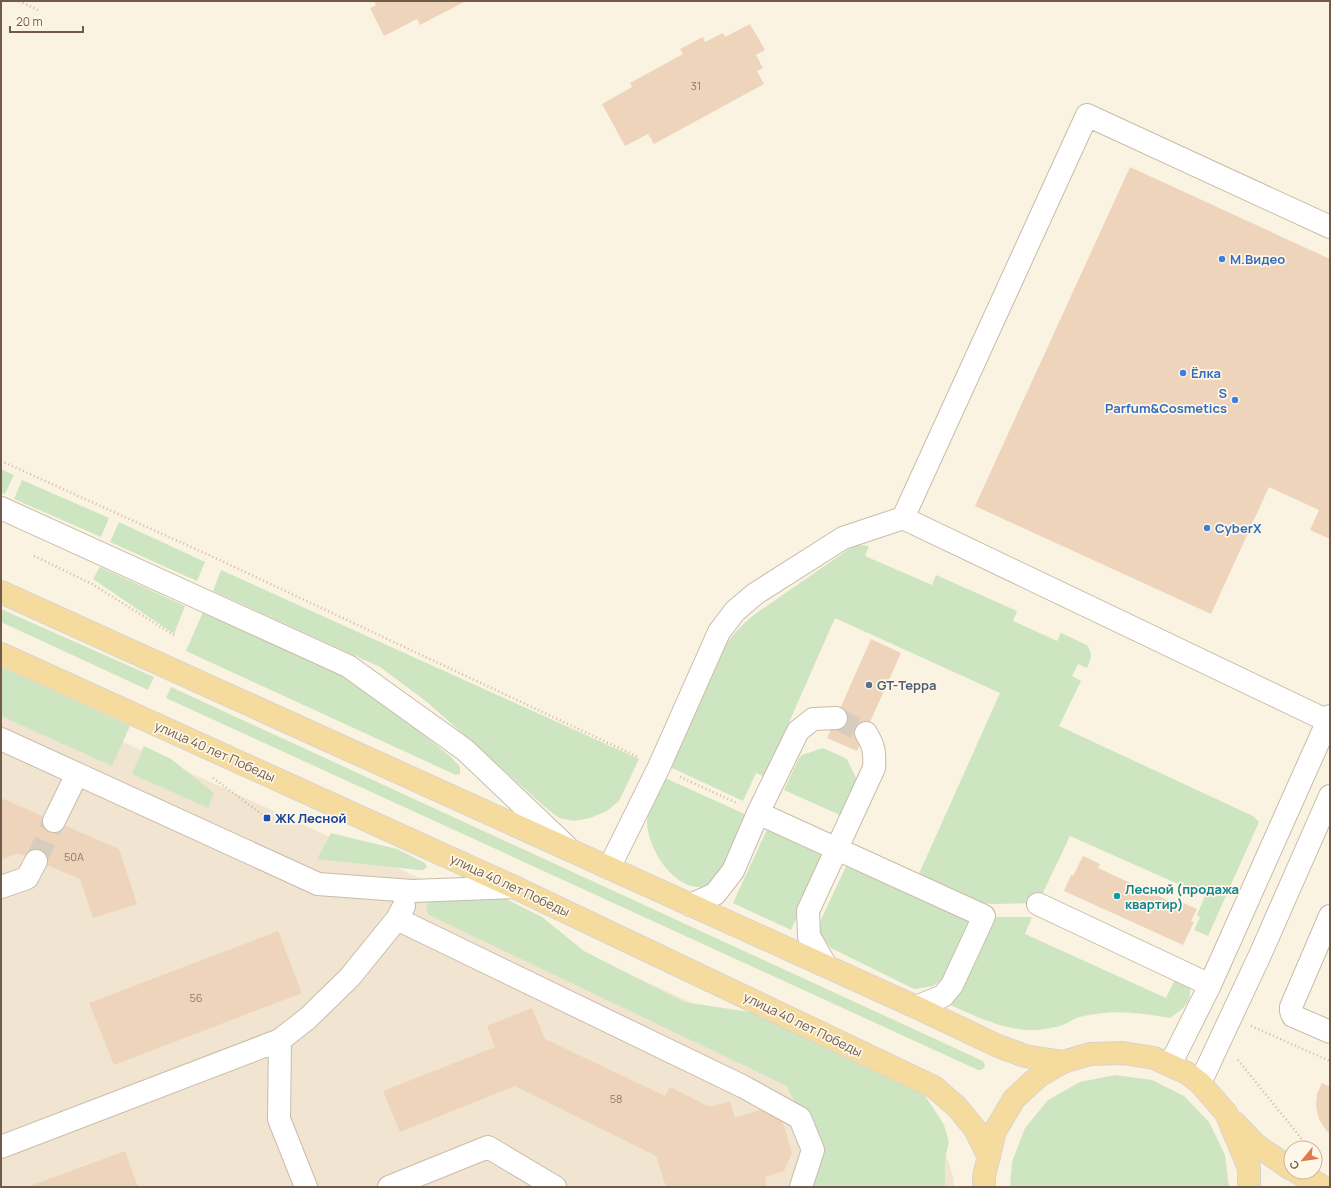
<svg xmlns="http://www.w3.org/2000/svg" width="1331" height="1188" font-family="Manrope,sans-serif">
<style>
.residential{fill:#f1e5d1}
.green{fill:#cde6c1}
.building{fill:#eed4bb}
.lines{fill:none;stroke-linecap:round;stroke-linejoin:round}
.minor-tunnel{stroke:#d8cdbc;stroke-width:22;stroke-dasharray:22 11;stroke-linecap:butt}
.minor-casing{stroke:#cabba9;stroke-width:24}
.major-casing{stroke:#dad4d0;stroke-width:24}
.path{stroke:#d2b79f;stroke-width:2.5;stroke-dasharray:1 3;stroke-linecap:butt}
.minor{stroke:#fff;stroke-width:22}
.major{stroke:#f5dc9e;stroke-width:22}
.shop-dot{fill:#3f7fe0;stroke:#fef7e7;stroke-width:1.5}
.service-dot{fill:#5c6f8a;stroke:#fef7e7;stroke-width:1.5}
.transit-dot{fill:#1a4fb4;stroke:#fef7e7;stroke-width:1.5}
.culture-dot{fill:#0f9aa8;stroke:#fef7e7;stroke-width:1.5}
.labels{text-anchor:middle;stroke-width:3.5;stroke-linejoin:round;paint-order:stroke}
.number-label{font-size:11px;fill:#907966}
.shop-label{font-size:13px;font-weight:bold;fill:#366cbe;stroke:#fef7e7;text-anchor:start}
.service-label{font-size:13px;font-weight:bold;fill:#4e5e75;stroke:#fef7e7;text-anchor:start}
.street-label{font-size:13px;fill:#705b4a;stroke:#fef7e7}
.transit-label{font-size:13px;font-weight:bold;fill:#164399;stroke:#fef7e7;text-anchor:start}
.culture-label{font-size:13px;font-weight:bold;fill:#0d838f;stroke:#fef7e7;text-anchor:start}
</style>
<rect width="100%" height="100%" fill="#faf3e2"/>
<path class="residential" d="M 1,686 L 932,1113 L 954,1179 L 953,1187 L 1,1187 Z"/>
<path class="green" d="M 1,469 L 14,475 L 5,494 L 1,492 Z
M 22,480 L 109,518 L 101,537 L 14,499 Z
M 119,522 L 205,562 L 197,581 L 110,542 Z
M 862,545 L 869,546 L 865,556 L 932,585 L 936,575 L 1017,611 L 1013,621 L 1057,641 L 1061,633 L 1087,645 C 1093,654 1091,659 1087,668 L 1078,664 L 1072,676 L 1081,681 L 1059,726 L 1253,816 L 1259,822 L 1208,936 L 1194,930 L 1200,917 L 1197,915 L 1205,896 L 1070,836 L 1038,903 L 991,904 L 973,902 L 918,876 L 1000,693 L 835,618 L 765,777 L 756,773 L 743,801 L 670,767 C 679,745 688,724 698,702 C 713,666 723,639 755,614 L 849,549 L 856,546 Z
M 100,567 L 185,606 L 174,634 L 93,579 Z
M 221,570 L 639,759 L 619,801 L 607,811 L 590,818 L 574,821 L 559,818 L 545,807 L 427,702 L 380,667 L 213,591 Z
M 1,609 L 154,677 L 148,690 L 1,622 Z
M 203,612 L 343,676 L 373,694 L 451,757 L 460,767 L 460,774 L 456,775 L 186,651 Z
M 1,667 L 130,726 L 112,766 L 1,716 Z
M 171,687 L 983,1061 L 985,1065 L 984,1068 L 981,1070 L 978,1070 L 166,698 Z
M 144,746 L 171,759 L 214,793 L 208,808 L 132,774 Z
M 823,748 L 847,759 L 857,780 L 842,816 L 784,790 L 799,758 L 802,755 Z
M 665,778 L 749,816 L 722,872 C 716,879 707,888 697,887 C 671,885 648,848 647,823 C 647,810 659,790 665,778 Z
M 769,825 L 827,852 L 791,930 L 733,903 Z
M 331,833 L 397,849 L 425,863 L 427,867 L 423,870 L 419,870 L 317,859 Z
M 849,860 L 974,919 L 950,971 L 942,980 L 933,986 L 914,989 L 831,948 L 821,936 L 818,926 Z
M 494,893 L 542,917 L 584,951 L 684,1002 L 750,1012 L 910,1086 L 925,1096 L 934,1109 L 944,1125 L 949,1142 L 945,1159 L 945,1187 L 808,1187 L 819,1157 L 787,1086 L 429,915 C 426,909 425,907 429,901 Z
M 996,917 L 1032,917 L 1025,934 L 1166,998 L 1176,977 L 1190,986 C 1192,1004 1182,1009 1170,1018 C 1139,1012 1110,1009 1079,1017 C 1073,1019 1067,1024 1060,1026 C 1053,1028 1043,1029 1036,1030 C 1004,1031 975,1016 946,1003 L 955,999 L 961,993 Z
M 1115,1075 L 1152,1080 L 1184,1096 L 1209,1122 L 1225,1155 L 1229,1187 L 1010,1187 L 1012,1162 L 1025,1128 L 1048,1100 L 1080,1082 Z"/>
<path class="building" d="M 374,1 L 466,1 L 420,25 L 417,19 L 384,36 L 370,8 L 376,5 Z
M 750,24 L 765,50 L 756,55 L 763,68 L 757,71 L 764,84 L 654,144 L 648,134 L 625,146 L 602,104 L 632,87 L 630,83 L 683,54 L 680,49 L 703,37 L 705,42 L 723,33 L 725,37 Z
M 1130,167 L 1330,259 L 1330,539 L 1310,530 L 1319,510 L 1269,487 L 1211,614 L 975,506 Z
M 871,639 L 901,653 L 857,751 L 827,738 Z
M 1,798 L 119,849 L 137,904 L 93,918 L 80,879 L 18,853 L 1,860 Z
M 1083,856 L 1100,864 L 1098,868 L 1178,905 L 1179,901 L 1197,909 L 1191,921 L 1194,922 L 1183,945 L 1064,891 L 1071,875 L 1073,876 Z
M 278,931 L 302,993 L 114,1065 L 89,1003 Z
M 532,1008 L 545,1039 L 665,1096 L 670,1087 L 710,1107 L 730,1101 L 735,1118 L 762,1109 L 782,1120 L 792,1153 L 784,1171 L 765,1177 L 767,1187 L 666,1187 L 656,1156 L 515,1086 L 400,1132 L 383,1091 L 495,1047 L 487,1026 Z
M 1322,1083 L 1330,1087 L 1330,1134 L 1326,1130 L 1319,1119 L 1316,1107 L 1317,1094 Z
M 125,1151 L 138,1187 L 27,1187 Z"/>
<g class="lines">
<path class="minor-tunnel" d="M 836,718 L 866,733
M 36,861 L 54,821"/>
<g class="minor-casing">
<path id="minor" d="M 1,508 L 348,666 L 465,750 L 567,847
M 903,518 L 1087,115 L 1330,227
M 1,739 L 318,884 L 412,891 L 514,887
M 758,813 L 984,916 L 952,985 L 943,996 L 916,1007
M 54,821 L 77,774
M 609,868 L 659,767 L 719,632 L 735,611 L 755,594 L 843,538 L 903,518 L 1328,721
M 1,887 L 27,878 L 36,861
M 1038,904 L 1210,985 L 1170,1065
M 690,905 L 715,894 L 733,871 L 758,813 L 798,731 L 813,719 L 836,718
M 1330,916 L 1291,1007 L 1291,1011 L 1293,1016 L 1330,1032
M 397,919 L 744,1087 L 800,1118 L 813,1150 L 801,1187
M 826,966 L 809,936 L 808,911 L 874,768 C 875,752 874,746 866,733
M 1210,985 L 1330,716
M 280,1040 L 279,1119 L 306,1187
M 1200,1083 L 1260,955 L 1330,796
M 1,1147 L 280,1040 L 308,1018 L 350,977 L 397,919 L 404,906
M 389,1187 L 488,1147 L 555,1187"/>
</g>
<g class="major-casing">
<path id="major" d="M 1,592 L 916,1007 L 998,1046 L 1025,1056 L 1063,1062
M 1,654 L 514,887 L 934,1087 L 957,1107 L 975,1129 L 989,1157
M 1235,1123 L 1256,1145 L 1291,1169
M 1297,1172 L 1323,1187
M 984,1187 L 984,1176 L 995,1131 L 1014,1099 L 1039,1076 L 1063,1062 L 1090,1054 L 1123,1053 L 1154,1058 L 1187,1073 L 1200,1083 L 1226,1113 L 1249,1168 L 1249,1187"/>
</g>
<path class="path" d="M 19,1 L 40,11
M 1,461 L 211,556 L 638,757
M 34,556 L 92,584 L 175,636
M 680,777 L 737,803
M 213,778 L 267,818
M 1251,1026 L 1330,1061
M 1238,1060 L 1309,1148
M 1315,1152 L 1321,1157"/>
<use href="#minor" class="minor"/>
<use href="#major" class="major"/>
</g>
<g class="shop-dot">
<circle cx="1222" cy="259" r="4"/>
<circle cx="1183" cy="373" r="4"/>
<circle cx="1235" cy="400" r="4"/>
<circle cx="1207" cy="528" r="4"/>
</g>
<circle class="service-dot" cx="869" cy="685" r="4"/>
<rect class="transit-dot" x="263" y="814" width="8" height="8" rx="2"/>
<circle class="culture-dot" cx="1117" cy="896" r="4"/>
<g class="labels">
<g class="number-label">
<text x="696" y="90">31</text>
<text x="74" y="861">50А</text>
<text x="196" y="1002">56</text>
<text x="616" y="1103">58</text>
</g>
<g class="shop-label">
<text x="1230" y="264">М.Видео</text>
<text x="1191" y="378">Ёлка</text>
<text x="1227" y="398" text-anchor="end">S<tspan x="1227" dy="15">Parfum&amp;Cosmetics</tspan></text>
<text x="1215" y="533">CyberX</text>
</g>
<g class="service-label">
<text x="877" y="690">GT-Терра</text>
</g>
<g class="street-label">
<text transform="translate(215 751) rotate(24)" y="5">улица 40 лет Победы</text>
<text transform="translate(510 885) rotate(25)" y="5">улица 40 лет Победы</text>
<text transform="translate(803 1024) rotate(26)" y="5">улица 40 лет Победы</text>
</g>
<g class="transit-label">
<text x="275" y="823">ЖК Лесной</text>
</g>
<g class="culture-label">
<text x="1125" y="894">Лесной (продажа<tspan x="1125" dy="15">квартир)</tspan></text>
</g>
</g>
<rect width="1331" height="1188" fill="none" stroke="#705b4a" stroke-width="4"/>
<g transform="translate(1303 1160) rotate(241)"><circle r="19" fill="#fef7e7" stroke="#c5b9a8"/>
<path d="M0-3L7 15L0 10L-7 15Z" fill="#dd7b4e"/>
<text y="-6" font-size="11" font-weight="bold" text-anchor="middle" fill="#705b4a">С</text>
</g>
<path d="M10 26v6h73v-6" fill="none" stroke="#705b4a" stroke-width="2"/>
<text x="16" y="26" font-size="12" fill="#705b4a" stroke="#fef7e7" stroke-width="3" paint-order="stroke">20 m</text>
</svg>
